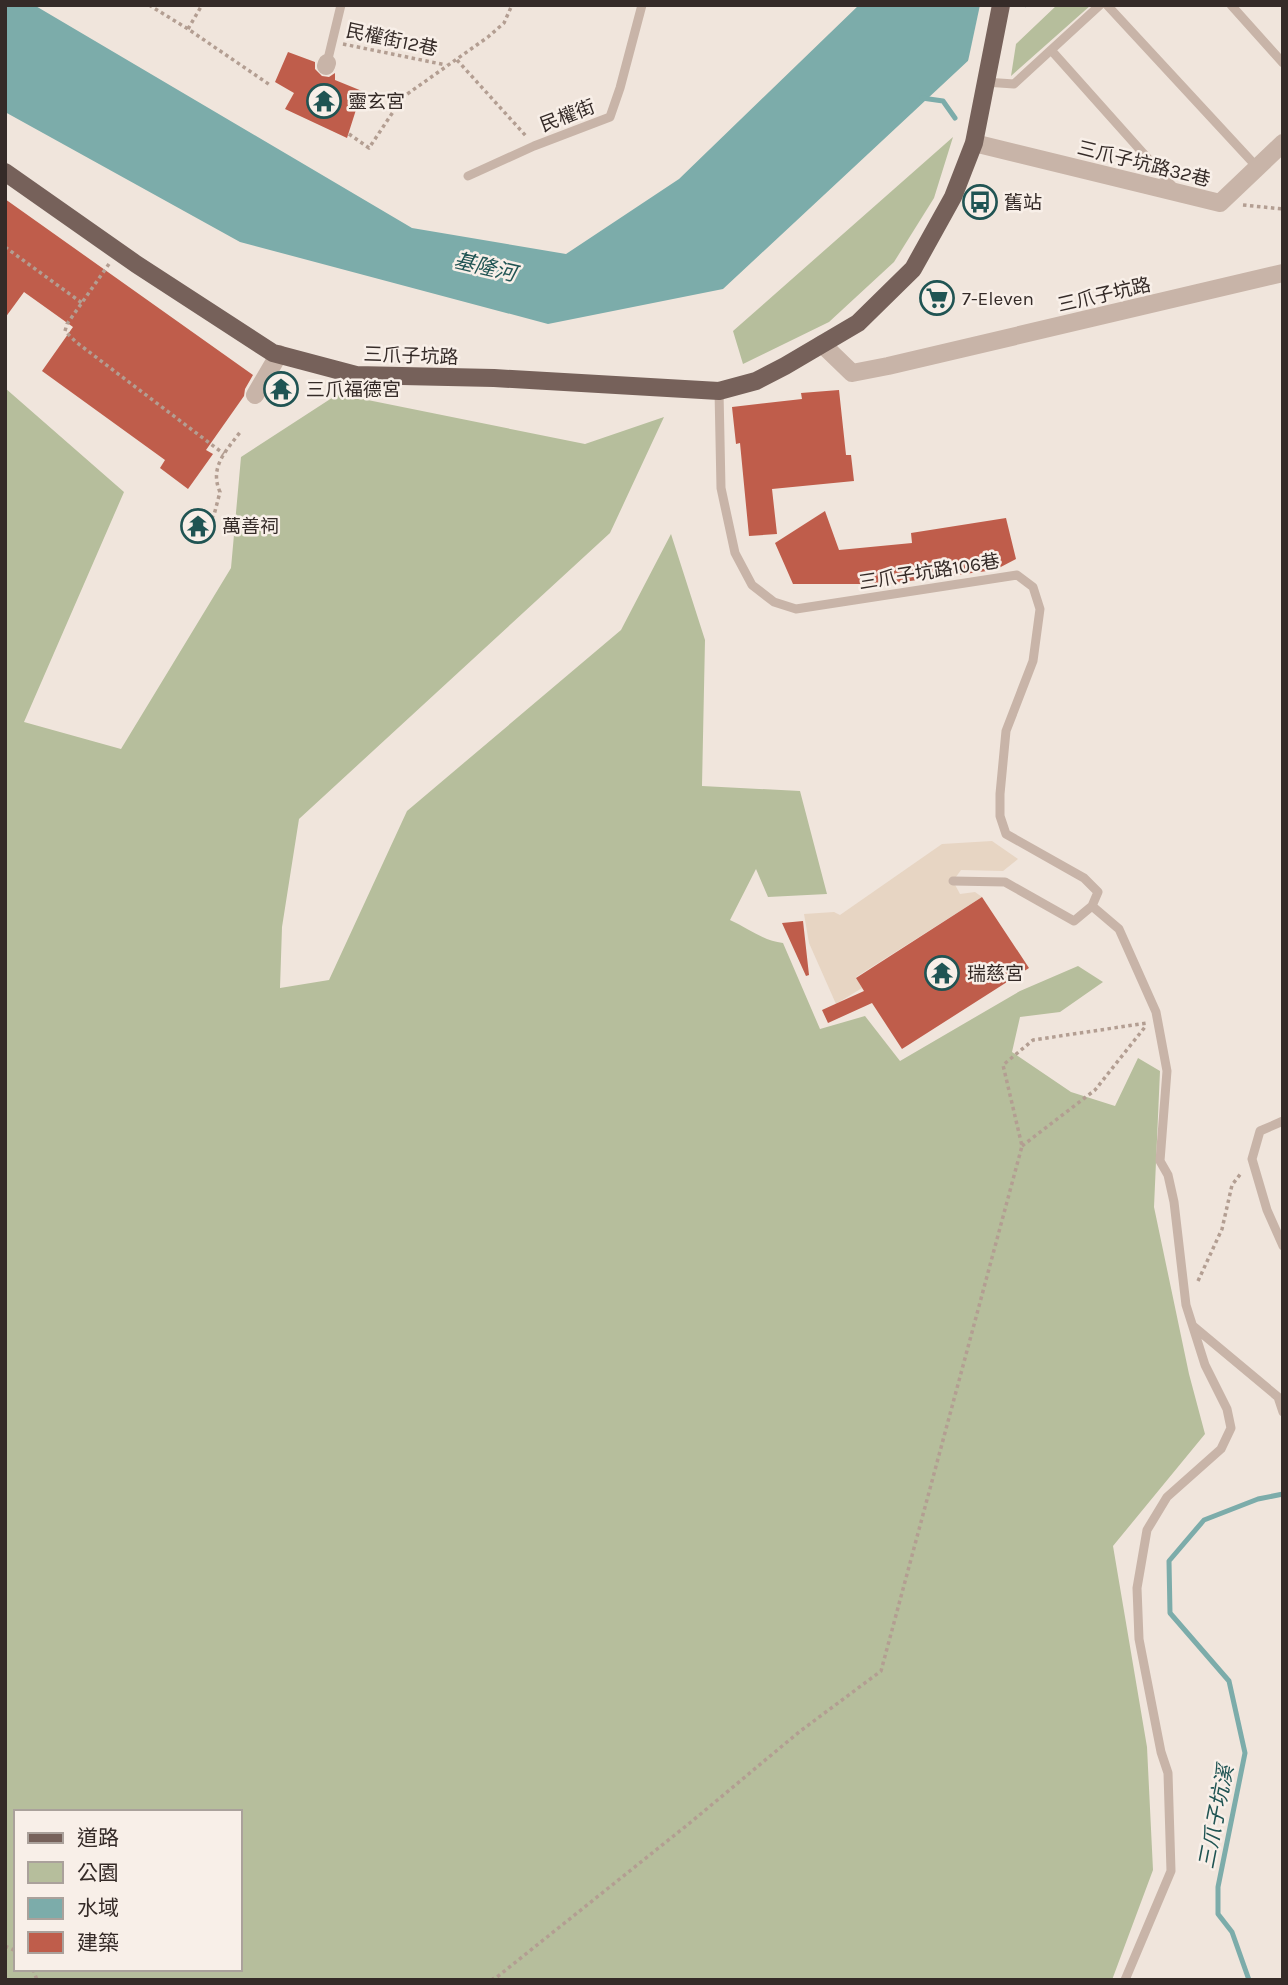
<svg xmlns="http://www.w3.org/2000/svg" width="1288" height="1985" font-family="Karla,'Noto Sans TC',sans-serif">
<style>
.green{fill:#b6be9c;fill-rule:evenodd}
.plaza{fill:#e7d5c3}
.water{fill:#7cacaa}
.pier{fill:#f0e5dc}
.lines{fill:none;stroke-linecap:round;stroke-linejoin:round}
.stream{stroke:#7cacaa;stroke-width:5}
.building{fill:#bf5d4b}
.path{stroke:#b39e92;stroke-width:3.5;stroke-dasharray:3.5 3.5;stroke-linecap:butt}
.service{stroke:#c8b4a8;stroke-width:9}
.minor{stroke:#c8b4a8;stroke-width:18}
.primary{stroke:#76615a;stroke-width:18}
.labels{text-anchor:middle;stroke-width:5;stroke-linejoin:round;paint-order:stroke}
.street-label{font-size:19px;fill:#352b28;stroke:#f8efe8}
.poi-label{font-size:19px;fill:#352b28;stroke:#f8efe8;text-anchor:start}
.water-label{font-size:21px;font-style:italic;fill:#205453;stroke:#f8efe8}
</style>
<rect width="100%" height="100%" fill="#f0e5dc"/>
<path class="green" d="M 1057,5 L 1091,5 L 1011,76 L 1016,44 Z
M 953,137 L 934,198 L 894,262 L 829,322 L 743,364 L 733,331 Z
M 5,388 L 124,492 L 24,722 L 121,749 L 231,568 L 241,457 L 338,394 L 585,444 L 664,417 L 610,533 L 299,819 L 282,927 L 280,988 L 329,980 L 407,811 L 621,630 L 671,534 L 705,640 L 702,786 L 800,791 L 827,894 L 768,897 L 756,869 L 730,920 C 748,928 763,941 783,943 L 820,1029 L 865,1016 L 900,1061 L 1020,991 L 1078,966 L 1103,982 L 1060,1012 L 1020,1017 L 1012,1052 L 1071,1092 L 1115,1106 L 1138,1058 L 1160,1071 L 1154,1207 L 1189,1374 L 1205,1434 L 1113,1546 L 1147,1747 L 1153,1870 L 1112,1980 L 5,1980 ZM 16,1812 L 240,1812 L 240,1969 L 16,1969 Z"/>
<path class="plaza" d="M 992,841 L 1018,859 L 1003,871 L 961,870 L 953,881 L 960,894 L 975,892 L 982,897 L 856,977 L 862,988 L 836,1004 L 809,943 L 804,914 L 834,912 L 840,915 L 942,844 Z"/>
<path class="water" d="M 5,5 L 34,5 L 412,228 L 566,254 L 679,179 L 859,5 L 1028,5 L 723,289 L 548,324 L 240,242 L 5,112 Z"/>
<path class="pier" d="M 980,5 L 1026,5 L 1024,14 L 967,66 Z"/>
<g class="lines">
<path class="stream" d="M 922,98 L 943,101 L 955,118
M 1249,1980 L 1232,1932 L 1218,1914 L 1218,1887 L 1245,1753 L 1229,1681 L 1170,1613 L 1169,1561 L 1204,1520 L 1258,1499 L 1283,1494"/>
</g>
<path class="building" d="M 288,52 L 315,62 L 315,69 L 322,76 L 329,77 L 335,73 L 335,80 L 362,91 L 347,138 L 285,109 L 294,93 L 275,82 Z
M 5,199 L 253,375 L 245,389 L 244,396 L 206,450 L 213,454 L 188,489 L 160,468 L 165,460 L 42,371 L 73,327 L 24,292 L 5,318 Z
M 292,378 L 294,398 L 271,400 L 270,392 L 277,379 Z
M 839,390 L 846,455 L 851,455 L 854,481 L 772,489 L 777,534 L 749,536 L 740,443 L 736,444 L 732,407 L 802,399 L 801,393 Z
M 825,511 L 839,550 L 912,543 L 911,533 L 1006,518 L 1016,559 L 995,570 L 887,584 L 793,584 L 775,543 Z
M 199,513 L 210,534 L 196,540 L 186,520 Z
M 982,897 L 1029,968 L 902,1049 L 872,1003 L 828,1023 L 822,1010 L 864,991 L 856,978 Z
M 803,921 L 809,975 L 806,976 L 782,923 Z"/>
<g class="lines">
<path class="path" d="M 149,5 L 188,29 L 270,85
M 188,29 L 202,5
M 343,44 L 446,65
M 457,60 L 526,136
M 349,134 L 369,148 L 403,97 L 488,37 L 504,23 L 512,5
M 1243,205 L 1283,209
M 5,247 L 82,303
M 109,264 L 67,324 L 65,331 L 76,342 L 224,454
M 207,524 L 214,515 L 220,492 C 209,467 226,451 241,431
M 1022,1146 L 1095,1090 L 1145,1027
M 1198,1281 L 1222,1229 L 1232,1185 L 1242,1172
M 5,1946 L 16,1951
M 33,1969 L 37,1980
M 491,1980 L 497,1977 L 691,1822 L 799,1732 L 881,1671 L 1022,1146 L 1003,1065 L 1033,1040 L 1147,1023"/>
<path class="service" d="M 1107,5 L 1256,166
M 1231,5 L 1283,63
M 1051,50 L 1176,190
M 327,63 L 341,5
M 985,82 L 1014,84 L 1100,5
M 468,176 L 534,146 L 610,117 L 620,88 L 642,5
M 719,391 L 721,488 L 735,553 L 752,585 L 774,602 L 796,609 L 1017,575 L 1033,587 L 1040,609 L 1033,661 L 1006,731 L 1000,794 L 1000,816 L 1006,834 L 1084,878 L 1098,892 L 1092,906 L 1074,921 L 1005,882 L 953,881
M 1092,906 L 1119,929 L 1156,1012 L 1167,1071 L 1160,1161 L 1168,1175 L 1174,1202 L 1186,1305 L 1205,1365 L 1227,1409 L 1231,1428 L 1221,1449 L 1167,1497 L 1147,1530 L 1137,1588 L 1139,1639 L 1161,1752 L 1168,1773 L 1171,1871 L 1125,1980
M 1283,1121 L 1260,1131 L 1252,1159 L 1267,1210 L 1283,1246
M 1193,1326 L 1278,1397 L 1283,1412"/>
<path class="minor" d="M 326,66 L 327,63
M 974,143 L 1220,203 L 1283,143
M 822,344 L 852,373 L 888,366 L 1283,273
M 255,395 L 279,354"/>
<path class="primary" d="M 5,172 L 136,264 L 273,353 L 356,375 L 494,378 L 719,391 L 756,381 L 785,366 L 858,323 L 913,269 L 953,197 L 974,143 L 1001,5"/>
</g>
<defs>
<g id="temple-ring" transform="scale(1.75)"><circle r="9.5" fill="#f8efe8" stroke="#205453" stroke-width="1.5"/><path d="M0-6L5-2H3V0L6.5 2.5H4V6H1.5V3h-3V6H-4V2.5H-6.5L-3 0V-2H-5Z" fill="#205453"/></g>
<g id="bus-ring" transform="scale(1.75)"><circle r="9.5" fill="#f8efe8" stroke="#205453" stroke-width="1.5"/><path d="M-5-6H5V4H4V6H2V4H-2V6H-4V4H-5ZM-3.5-4V0h7V-4ZM-3.5 1.2v1.5H-2V1.2ZM2 1.2v1.5H3.5V1.2Z" fill="#205453"/></g>
<g id="supermarket-ring" transform="scale(1.75)"><circle r="9.5" fill="#f8efe8" stroke="#205453" stroke-width="1.5"/><path d="M-6-5.5h2.5l.6 2H6L4.5 2H-2.5L-4.4-4H-6ZM-1.5 3.2a1.3 1.3 0 1 0 .1 0ZM3 3.2a1.3 1.3 0 1 0 .1 0Z" fill="#205453"/></g>
</defs>
<g fill-rule="evenodd">
<use href="#temple-ring" x="324" y="101"/>
<use href="#bus-ring" x="980" y="202"/>
<use href="#supermarket-ring" x="937" y="298"/>
<use href="#temple-ring" x="281" y="389"/>
<use href="#temple-ring" x="198" y="526"/>
<use href="#temple-ring" x="942" y="973"/>
</g>
<g class="labels">
<g class="street-label">
<text transform="translate(392 39) rotate(12)" y="7">民權街12巷</text>
<text transform="translate(567 115) rotate(-21)" y="7">民權街</text>
<text transform="translate(1144 163) rotate(14)" y="7">三爪子坑路32巷</text>
<text transform="translate(1104 294) rotate(-13)" y="7">三爪子坑路</text>
<text transform="translate(411 355) rotate(2)" y="7">三爪子坑路</text>
<text transform="translate(929 571) rotate(-9)" y="7">三爪子坑路106巷</text>
</g>
<g class="poi-label">
<text x="348" y="108">靈玄宮</text>
<text x="1004" y="209">舊站</text>
<text x="962" y="305">7-Eleven</text>
<text x="306" y="396">三爪福德宮</text>
<text x="222" y="533">萬善祠</text>
<text x="967" y="980">瑞慈宮</text>
</g>
<g class="water-label">
<text transform="translate(485 267) rotate(13)" y="7">基隆河</text>
<text transform="translate(1216 1817) rotate(-79)" y="7">三爪子坑溪</text>
</g>
</g>
<rect width="1288" height="1985" fill="none" stroke="#352b28" stroke-width="14"/>
<rect x="14" y="1810" width="228" height="161" fill="#f8efe8" stroke="#aaa19b" stroke-width="2"/>
<rect x="28" y="1833" width="35" height="10" fill="#76615a" stroke="#aaa19b" stroke-width="2"/>
<text x="77" y="1845" font-size="21" fill="#352b28">道路</text>
<rect x="28" y="1862" width="35" height="21" fill="#b6be9c" stroke="#aaa19b" stroke-width="2"/>
<text x="77" y="1880" font-size="21" fill="#352b28">公園</text>
<rect x="28" y="1898" width="35" height="21" fill="#7cacaa" stroke="#aaa19b" stroke-width="2"/>
<text x="77" y="1915" font-size="21" fill="#352b28">水域</text>
<rect x="28" y="1932" width="35" height="21" fill="#bf5d4b" stroke="#aaa19b" stroke-width="2"/>
<text x="77" y="1950" font-size="21" fill="#352b28">建築</text>
</svg>
